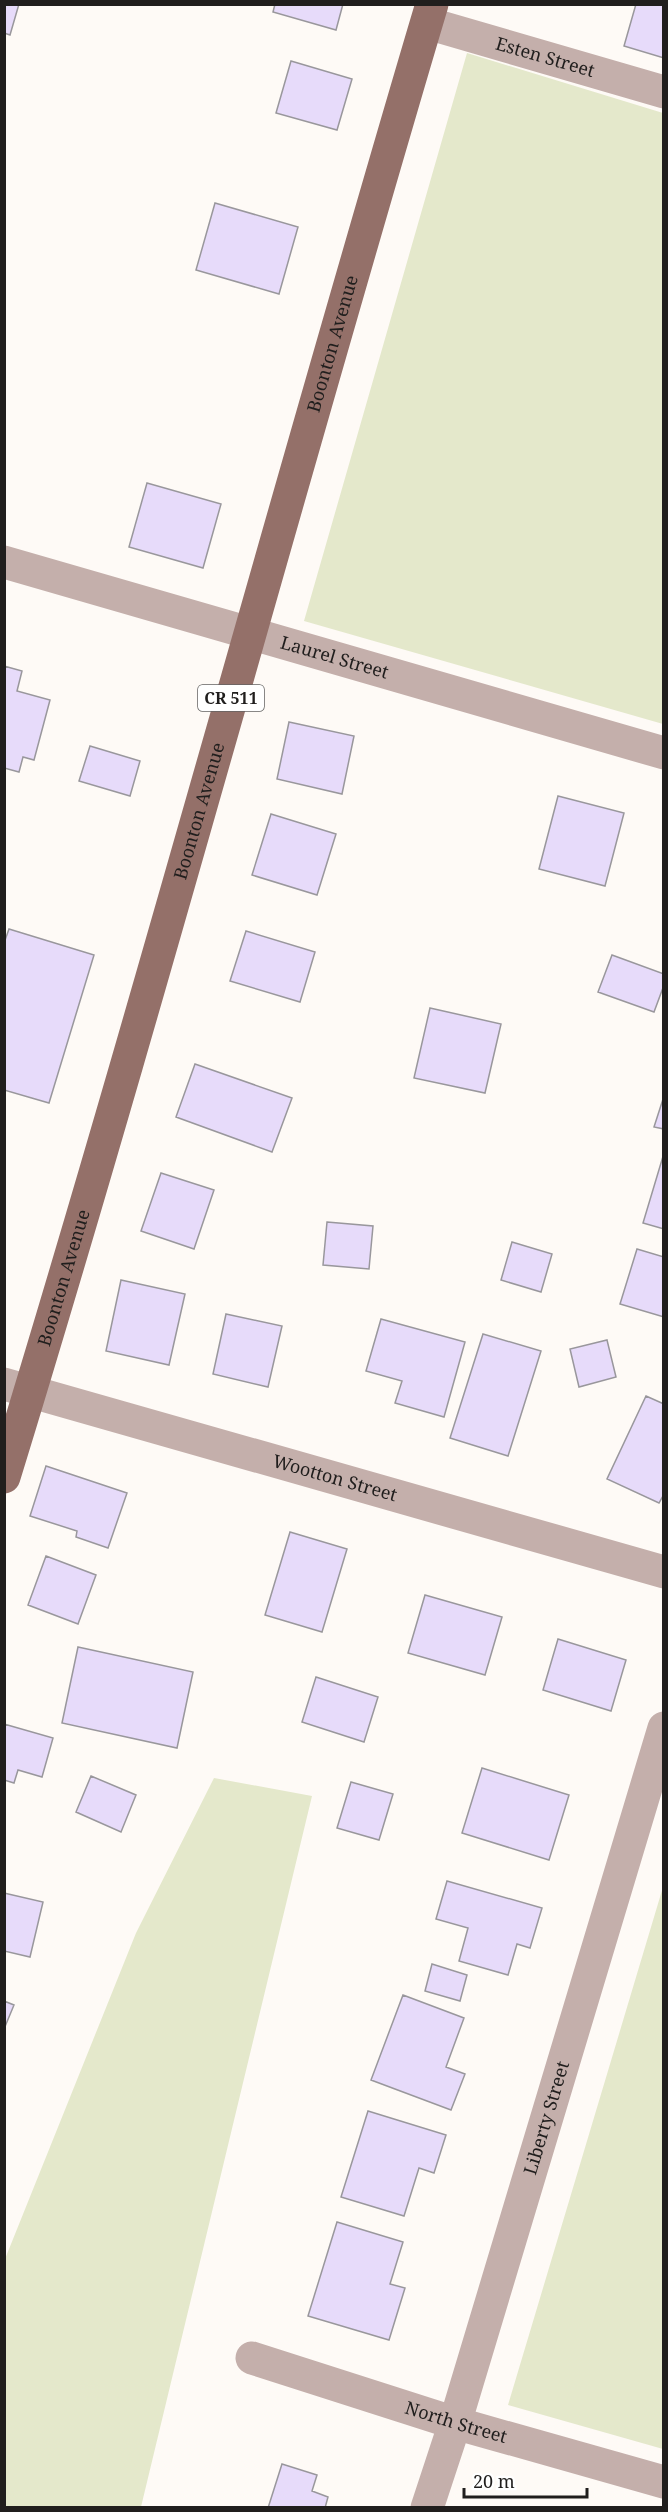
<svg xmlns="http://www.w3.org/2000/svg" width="668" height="2512" font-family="'Noto Serif',serif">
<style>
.green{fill:#e4e8cb}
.building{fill:#e7dbfa;stroke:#99979c;stroke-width:1.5}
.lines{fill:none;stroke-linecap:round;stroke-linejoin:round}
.minor{stroke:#c4afab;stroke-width:33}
.major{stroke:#947069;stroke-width:33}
.labels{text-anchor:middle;stroke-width:4.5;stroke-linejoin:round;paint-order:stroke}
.shield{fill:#fff;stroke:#636261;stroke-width:1.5}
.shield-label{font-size:16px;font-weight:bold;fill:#201e1d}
.street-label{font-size:18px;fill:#201e1d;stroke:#fff}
</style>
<rect width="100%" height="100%" fill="#fefaf6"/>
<path class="green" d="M 467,53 L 663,113 L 663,724 L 304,621 Z
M 214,1778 L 312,1796 L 141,2507 L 5,2507 L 5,2259 L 136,1933 Z
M 663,1887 L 664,2449 L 663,2449 L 508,2405 Z"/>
<path class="building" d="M 4,4 L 19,4 L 10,35 L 4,33 Z
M 275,4 L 343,4 L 336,30 L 273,12 Z
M 636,4 L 664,4 L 664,58 L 624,46 Z
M 291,61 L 352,79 L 337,130 L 276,113 Z
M 215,203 L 298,227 L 279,294 L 196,270 Z
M 147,483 L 221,504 L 203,568 L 129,547 Z
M 4,666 L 22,671 L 17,691 L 50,700 L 34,760 L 23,757 L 19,772 L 4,768 Z
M 289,722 L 354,736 L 342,794 L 277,779 Z
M 90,746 L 140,761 L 130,796 L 79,781 Z
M 558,796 L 624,813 L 605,886 L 539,869 Z
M 271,814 L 336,834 L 317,895 L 252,875 Z
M 9,929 L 94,955 L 49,1103 L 4,1090 L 4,943 Z
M 246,931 L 315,952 L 300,1002 L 230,981 Z
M 612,955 L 664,974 L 664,985 L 654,1012 L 598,992 Z
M 430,1008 L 501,1024 L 485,1093 L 414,1078 Z
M 195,1064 L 292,1098 L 272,1152 L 176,1117 Z
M 664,1096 L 664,1129 L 654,1127 Z
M 664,1153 L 664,1229 L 643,1223 Z
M 161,1173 L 214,1190 L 194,1249 L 141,1231 Z
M 327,1222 L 373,1226 L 369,1269 L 323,1265 Z
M 512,1242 L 552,1254 L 541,1292 L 501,1280 Z
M 637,1249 L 664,1257 L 664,1317 L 620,1304 Z
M 121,1280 L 185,1294 L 169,1365 L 106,1351 Z
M 226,1314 L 282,1326 L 268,1387 L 213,1374 Z
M 381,1319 L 465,1342 L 444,1417 L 395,1403 L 402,1381 L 366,1371 Z
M 483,1334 L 541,1351 L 508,1456 L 450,1438 Z
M 607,1340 L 616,1377 L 579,1387 L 570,1349 Z
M 646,1396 L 664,1404 L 664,1494 L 659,1503 L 607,1479 Z
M 46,1466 L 127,1493 L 108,1548 L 76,1537 L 77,1531 L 30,1516 Z
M 290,1532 L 347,1549 L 322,1632 L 265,1615 Z
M 46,1556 L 96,1575 L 78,1624 L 28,1605 Z
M 425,1595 L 502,1617 L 485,1675 L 408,1653 Z
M 558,1639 L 626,1660 L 611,1711 L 543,1690 Z
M 78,1647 L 193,1672 L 177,1748 L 62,1723 Z
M 316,1677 L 378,1697 L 364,1742 L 302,1722 Z
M 4,1724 L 53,1738 L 42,1777 L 18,1770 L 14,1783 L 4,1780 Z
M 482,1768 L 569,1795 L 549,1860 L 462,1833 Z
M 91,1776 L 136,1795 L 121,1832 L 76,1812 Z
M 351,1782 L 393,1794 L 379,1840 L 337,1828 Z
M 447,1881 L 542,1908 L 530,1948 L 517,1944 L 508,1975 L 459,1961 L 468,1928 L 436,1919 Z
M 4,1893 L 43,1902 L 30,1957 L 4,1951 Z
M 432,1964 L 467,1975 L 460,2001 L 425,1991 Z
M 403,1995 L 464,2018 L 446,2067 L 465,2074 L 451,2110 L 371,2080 Z
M 4,2001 L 14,2005 L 4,2029 Z
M 368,2111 L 446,2135 L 434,2173 L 419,2168 L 404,2216 L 341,2197 Z
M 337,2222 L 403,2242 L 390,2284 L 405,2288 L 389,2340 L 308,2316 Z
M 282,2464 L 317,2475 L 312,2491 L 328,2497 L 325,2508 L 268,2508 Z"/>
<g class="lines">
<g class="minor">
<path id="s1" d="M 427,23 L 664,92"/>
<path id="s2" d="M 4,562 L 664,753"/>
<path id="s3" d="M 4,1384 L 664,1572"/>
<path id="s4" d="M 252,2358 L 455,2423 L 664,2482"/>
<path id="s5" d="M 427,2508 L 455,2423 L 664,1728"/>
</g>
<path class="major" id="s6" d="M 4,1477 C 154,988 286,494 432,4"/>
</g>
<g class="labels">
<rect class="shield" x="198" y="685" width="66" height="26" rx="4.5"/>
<g class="shield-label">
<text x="231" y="704">CR 511</text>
</g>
<g class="street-label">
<text dy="6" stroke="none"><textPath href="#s1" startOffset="123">Esten Street</textPath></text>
<text dy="6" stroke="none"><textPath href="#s6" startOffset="1180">Boonton Avenue</textPath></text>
<text dy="6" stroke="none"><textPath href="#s2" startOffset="344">Laurel Street</textPath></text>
<text dy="6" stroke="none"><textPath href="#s6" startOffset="694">Boonton Avenue</textPath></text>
<text dy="6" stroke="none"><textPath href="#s6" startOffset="208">Boonton Avenue</textPath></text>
<text dy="6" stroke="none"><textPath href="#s3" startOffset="344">Wootton Street</textPath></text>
<text dy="6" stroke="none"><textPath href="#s5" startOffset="408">Liberty Street</textPath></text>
<text dy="6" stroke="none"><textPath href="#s4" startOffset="214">North Street</textPath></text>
</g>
</g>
<rect width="668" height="2512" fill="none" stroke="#201e1d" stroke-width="12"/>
<path d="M464 2488v9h123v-9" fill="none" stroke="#201e1d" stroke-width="3"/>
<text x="473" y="2488" font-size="18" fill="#201e1d" stroke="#ffffff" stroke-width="4.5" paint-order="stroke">20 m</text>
</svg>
